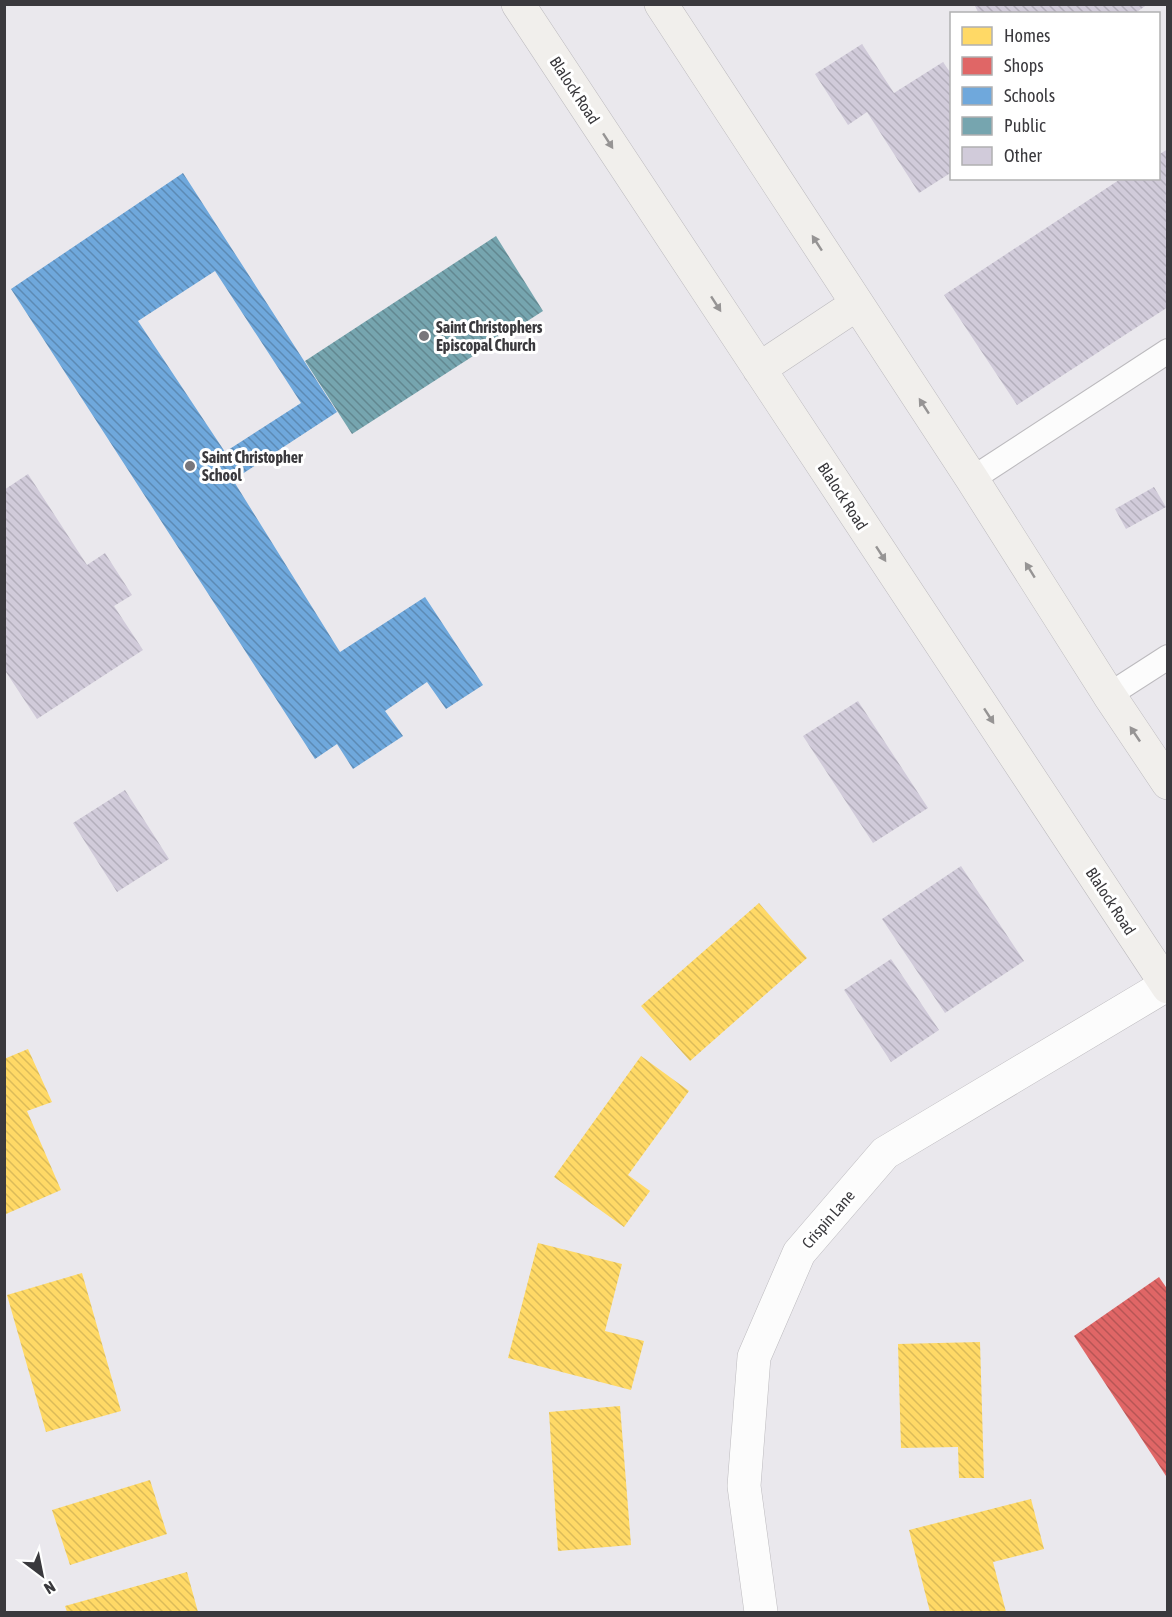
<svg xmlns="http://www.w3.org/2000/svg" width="1172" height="1617" font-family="'Asap Condensed',sans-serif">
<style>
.homes{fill:url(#homes-back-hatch)}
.shops{fill:url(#shops-back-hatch)}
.schools{fill:url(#schools-back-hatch);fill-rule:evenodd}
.public{fill:url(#public-back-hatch)}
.building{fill:url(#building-back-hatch)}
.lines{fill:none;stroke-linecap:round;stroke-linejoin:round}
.lane-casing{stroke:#bcbabe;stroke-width:26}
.street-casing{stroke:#bcbabe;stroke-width:34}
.secondary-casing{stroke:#bcbabe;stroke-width:34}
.lane{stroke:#fcfcfc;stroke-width:24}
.street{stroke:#fcfcfc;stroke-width:33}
.secondary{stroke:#f1efec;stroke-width:33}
.oneway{fill:#969494}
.poi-dot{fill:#78767b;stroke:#fff;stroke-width:2}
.labels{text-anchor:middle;stroke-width:6;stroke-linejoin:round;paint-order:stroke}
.street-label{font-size:16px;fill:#3a393d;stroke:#fff}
.poi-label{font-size:16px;font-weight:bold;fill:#3a393d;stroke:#fff;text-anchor:start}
</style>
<defs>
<pattern id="homes-back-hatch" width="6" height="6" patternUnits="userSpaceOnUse" patternTransform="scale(1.5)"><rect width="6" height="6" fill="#ffd966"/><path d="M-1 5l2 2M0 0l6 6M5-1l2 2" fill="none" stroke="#dbbb59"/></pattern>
<pattern id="shops-back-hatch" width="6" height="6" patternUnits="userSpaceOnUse" patternTransform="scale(1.5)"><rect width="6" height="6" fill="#e06666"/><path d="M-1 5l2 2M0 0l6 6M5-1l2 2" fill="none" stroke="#b75555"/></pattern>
<pattern id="schools-back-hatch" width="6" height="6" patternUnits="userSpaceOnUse" patternTransform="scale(1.5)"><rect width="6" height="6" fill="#6fa8dc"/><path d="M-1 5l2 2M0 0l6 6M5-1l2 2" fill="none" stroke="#5c8ab4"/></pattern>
<pattern id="public-back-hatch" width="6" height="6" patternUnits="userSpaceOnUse" patternTransform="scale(1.5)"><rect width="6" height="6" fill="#76a5af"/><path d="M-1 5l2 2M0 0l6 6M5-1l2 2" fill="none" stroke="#628790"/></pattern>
<pattern id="building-back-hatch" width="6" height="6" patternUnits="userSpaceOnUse" patternTransform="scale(1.5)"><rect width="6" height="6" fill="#d1cbda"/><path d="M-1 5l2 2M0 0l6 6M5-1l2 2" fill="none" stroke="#b4afbc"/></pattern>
</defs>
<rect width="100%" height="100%" fill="#eae8ed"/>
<path class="homes" d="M 759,903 L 807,958 L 690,1061 L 641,1006 Z
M 28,1049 L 52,1102 L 27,1111 L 61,1190 L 6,1214 L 4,1210 L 4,1059 Z
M 641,1056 L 689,1091 L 628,1175 L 650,1191 L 624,1227 L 554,1177 Z
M 538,1243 L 622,1264 L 605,1331 L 644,1341 L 631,1390 L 508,1358 Z
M 82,1273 L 121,1411 L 46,1432 L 7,1295 Z
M 980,1342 L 984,1478 L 959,1478 L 958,1447 L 901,1448 L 898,1344 Z
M 620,1406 L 631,1545 L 558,1551 L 549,1412 Z
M 150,1480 L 167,1534 L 70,1565 L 52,1510 Z
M 1031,1499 L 1044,1549 L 993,1562 L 1006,1612 L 930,1612 L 909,1530 Z
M 187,1572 L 198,1612 L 67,1612 L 65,1606 Z"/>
<path class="shops" d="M 1159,1277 L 1168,1290 L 1168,1479 L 1074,1336 Z"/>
<path class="schools" d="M 183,173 L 337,412 L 233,480 L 340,652 L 425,597 L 483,685 L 446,709 L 427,682 L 385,711 L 403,736 L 353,769 L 337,744 L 315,759 L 11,289 ZM 215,271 L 301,403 L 225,452 L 138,321 Z"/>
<path class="public" d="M 496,236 L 543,311 L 352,434 L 305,361 Z"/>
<path class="building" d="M 974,4 L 1148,4 L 1134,14 L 979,14 Z
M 862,44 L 894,93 L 943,62 L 952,75 L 952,172 L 919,193 L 867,112 L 848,125 L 815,74 Z
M 1168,149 L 1168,307 L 1017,405 L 944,295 L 1122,178 L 1158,178 L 1158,155 Z
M 28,474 L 87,565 L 105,553 L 132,595 L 114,606 L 143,650 L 37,719 L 4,669 L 4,490 Z
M 1154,487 L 1166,507 L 1126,529 L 1115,509 Z
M 858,701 L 928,808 L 873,843 L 803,736 Z
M 125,790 L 169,859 L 117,892 L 73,823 Z
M 961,866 L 1024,961 L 945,1013 L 882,919 Z
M 891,959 L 939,1030 L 891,1062 L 844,990 Z"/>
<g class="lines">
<g class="lane-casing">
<path id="lane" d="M 972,479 L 1168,351
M 1109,695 L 1168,657"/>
</g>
<g class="street-casing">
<path id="street" d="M 761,1612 L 744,1486 L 754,1357 L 799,1253 L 885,1153 L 1168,984"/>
</g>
<g class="secondary-casing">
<path id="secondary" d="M 518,4 L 1168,987
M 661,4 L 972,479 L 1109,695 L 1168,783
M 759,369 L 857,304"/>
</g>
<use href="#lane" class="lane"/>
<use href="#street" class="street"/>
<use href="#secondary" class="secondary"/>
</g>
<defs><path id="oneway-solid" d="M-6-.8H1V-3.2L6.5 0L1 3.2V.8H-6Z" transform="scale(1.5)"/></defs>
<g class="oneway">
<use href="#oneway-solid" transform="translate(608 141) rotate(57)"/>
<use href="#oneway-solid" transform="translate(817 243) rotate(-123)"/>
<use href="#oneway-solid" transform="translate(716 304) rotate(57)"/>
<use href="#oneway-solid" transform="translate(924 406) rotate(-123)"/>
<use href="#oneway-solid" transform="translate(881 554) rotate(57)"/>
<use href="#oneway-solid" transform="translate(1030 570) rotate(-122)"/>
<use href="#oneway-solid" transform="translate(989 716) rotate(57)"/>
<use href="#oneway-solid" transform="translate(1135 734) rotate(-124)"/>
</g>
<g class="poi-dot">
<circle cx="424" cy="336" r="6"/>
<circle cx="190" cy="466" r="6"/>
</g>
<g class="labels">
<g class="street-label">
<text transform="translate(575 90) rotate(57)" y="6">Blalock Road</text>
<text transform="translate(843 496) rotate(57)" y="6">Blalock Road</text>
<text transform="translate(1111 901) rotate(57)" y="6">Blalock Road</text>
<text transform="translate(828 1219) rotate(-49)" y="6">Crispin Lane</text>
</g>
<g class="poi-label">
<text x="436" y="333">Saint Christophers<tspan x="436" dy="18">Episcopal Church</tspan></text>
<text x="202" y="463">Saint Christopher<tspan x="202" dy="18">School</tspan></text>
</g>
</g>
<rect width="1172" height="1617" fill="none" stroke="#3a393d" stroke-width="12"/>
<rect x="950" y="12" width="210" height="168" fill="#ffffff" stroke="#b0b0b1" stroke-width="1.5"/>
<rect x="962" y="27" width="30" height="18" fill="#ffd966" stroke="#b0b0b1" stroke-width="1.5"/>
<text x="1004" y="42" font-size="18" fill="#3a393d">Homes</text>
<rect x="962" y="57" width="30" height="18" fill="#e06666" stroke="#b0b0b1" stroke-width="1.5"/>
<text x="1004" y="72" font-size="18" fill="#3a393d">Shops</text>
<rect x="962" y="87" width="30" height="18" fill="#6fa8dc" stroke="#b0b0b1" stroke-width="1.5"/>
<text x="1004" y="102" font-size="18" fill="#3a393d">Schools</text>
<rect x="962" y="117" width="30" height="18" fill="#76a5af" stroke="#b0b0b1" stroke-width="1.5"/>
<text x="1004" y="132" font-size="18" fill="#3a393d">Public</text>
<rect x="962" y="147" width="30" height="18" fill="#d1cbda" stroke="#b0b0b1" stroke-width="1.5"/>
<text x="1004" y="162" font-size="18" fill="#3a393d">Other</text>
<g transform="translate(42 1575) rotate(148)" stroke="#ffffff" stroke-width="4.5" paint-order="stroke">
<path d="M0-4.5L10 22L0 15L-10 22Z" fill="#3a393d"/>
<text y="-9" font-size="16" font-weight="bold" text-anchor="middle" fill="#3a393d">N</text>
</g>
</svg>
